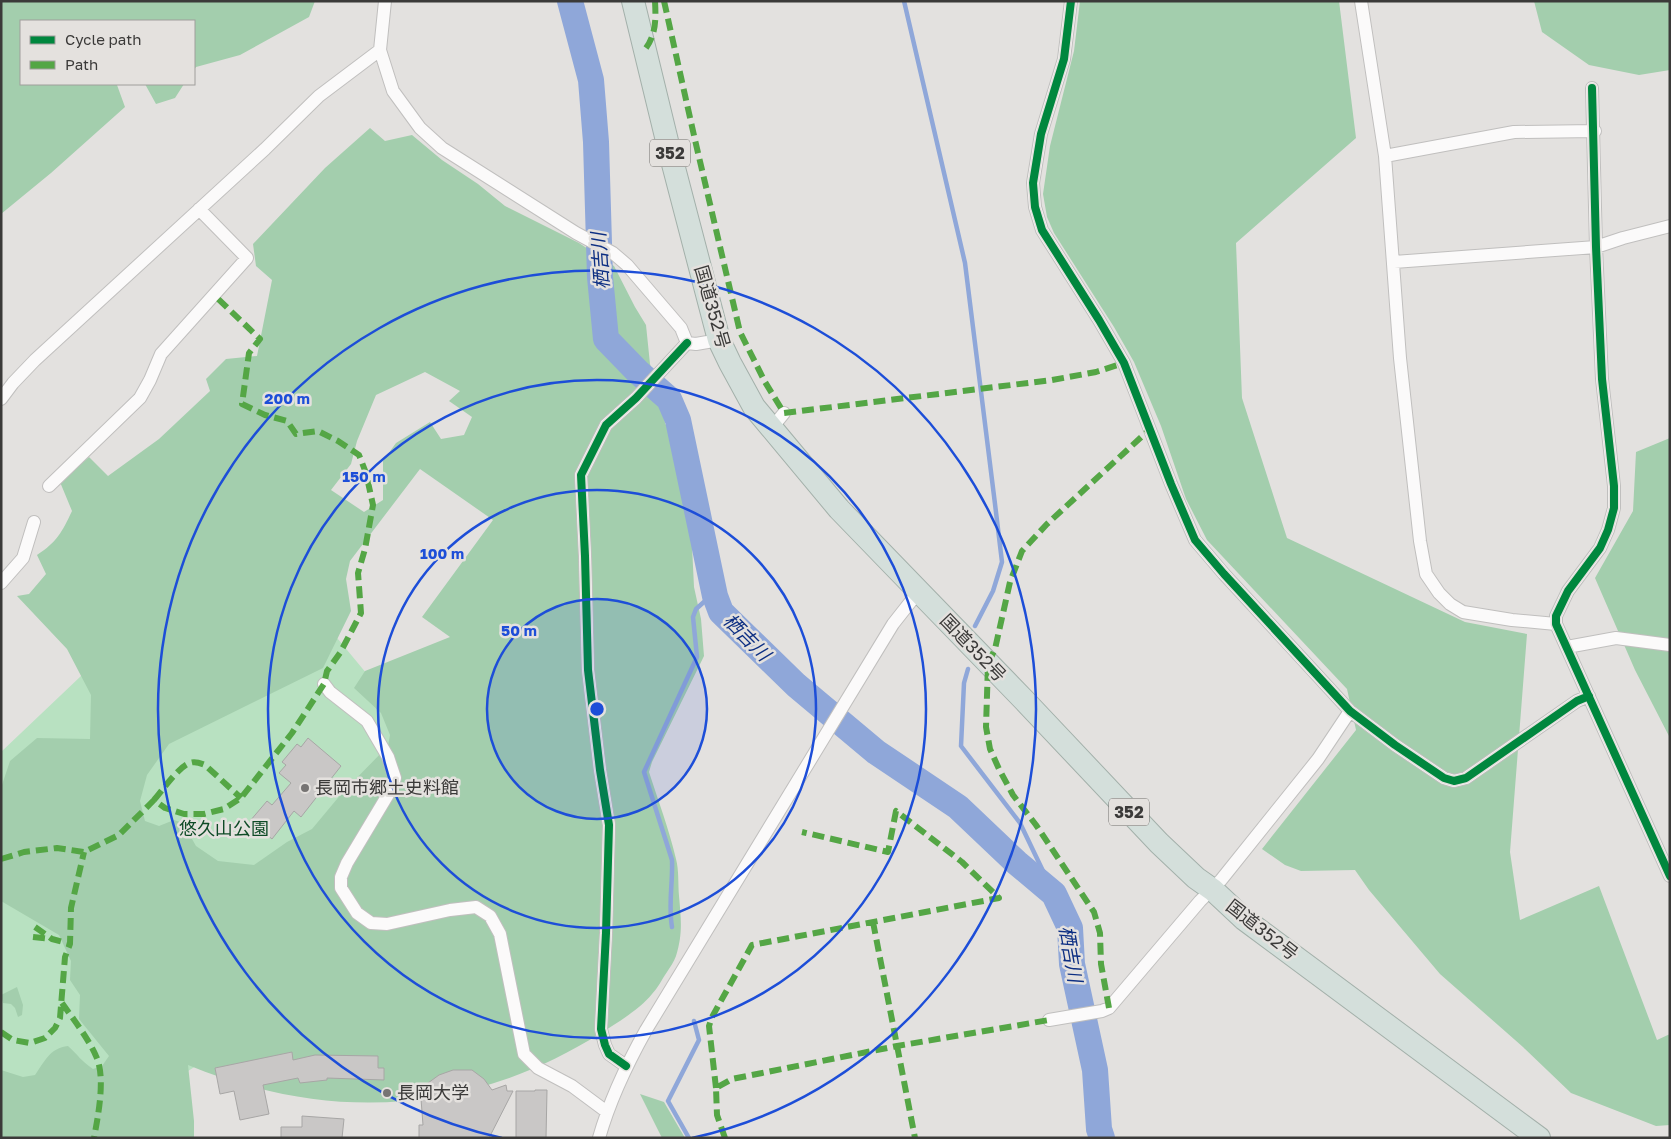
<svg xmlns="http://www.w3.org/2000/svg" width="1671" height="1139" font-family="'Golos Text','Noto Sans JP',sans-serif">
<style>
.green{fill:#b8e1c1}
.forest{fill:#a3cead;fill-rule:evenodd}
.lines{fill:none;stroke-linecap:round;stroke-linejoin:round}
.stream{stroke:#8fa7d9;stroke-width:4.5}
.river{stroke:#8fa7d9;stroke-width:26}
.building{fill:#c9c7c6;stroke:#a7a6a5}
.street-casing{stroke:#c0bfbe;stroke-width:14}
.highway-casing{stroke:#a3b0aa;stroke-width:24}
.street{stroke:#fbfafa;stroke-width:12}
.highway{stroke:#d4dfdb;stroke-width:22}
.quiet{stroke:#54a645;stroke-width:6;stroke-dasharray:12 6;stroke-linecap:butt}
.cycleway-casing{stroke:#e4e1de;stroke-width:11}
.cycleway{stroke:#00873e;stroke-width:8}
.ring{fill:none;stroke:#1d4ed8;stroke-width:2.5}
.poi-dot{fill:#767473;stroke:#e4e1de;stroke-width:2}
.labels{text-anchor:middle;stroke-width:5;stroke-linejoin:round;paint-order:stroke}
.shield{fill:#e4e1de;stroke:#6e6c6a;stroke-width:1}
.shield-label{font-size:16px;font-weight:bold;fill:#3b3a39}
.street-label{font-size:18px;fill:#3b3a39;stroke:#e4e1de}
.poi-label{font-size:18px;fill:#3b3a39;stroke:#e4e1de;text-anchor:start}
.park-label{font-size:18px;fill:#0e4b26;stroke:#e4e1de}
.water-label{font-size:19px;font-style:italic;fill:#0d2f83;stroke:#e4e1de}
.centre{fill:#1d4ed8;stroke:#e4e1de;stroke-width:2.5}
.ring-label{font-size:15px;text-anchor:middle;font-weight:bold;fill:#1d4ed8;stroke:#e4e1de;stroke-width:5;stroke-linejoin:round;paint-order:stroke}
</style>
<rect width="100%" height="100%" fill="#e3e1df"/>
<path class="green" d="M 183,452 L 488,820 L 243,1037 L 188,1071 L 1,1138 L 1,752 L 101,657 Z"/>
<path class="forest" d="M 1,1 L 315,1 L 309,17 L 240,55 L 196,67 L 194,70 L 194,21 L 21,21 L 21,84 L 119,84 L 117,85 L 125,107 L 51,173 L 1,214 Z
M 1080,1 L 1339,1 L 1356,138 L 1236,243 L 1242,398 L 1287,538 L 1465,622 L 1527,634 L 1510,852 L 1520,920 L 1599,886 L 1657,1040 L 1670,1034 L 1670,1125 L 1656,1126 L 1571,1093 L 1523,1047 L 1440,974 L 1369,890 L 1355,870 L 1301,871 L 1285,865 L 1262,849 L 1356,730 L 1347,689 L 1207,540 L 1186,499 L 1161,426 L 1134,362 L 1114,327 L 1054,233 L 1047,217 L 1043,194 L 1050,146 L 1074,51 Z
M 1534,1 L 1670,1 L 1670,70 L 1639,75 L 1589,65 L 1542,32 Z
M 145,84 L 184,84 L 175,98 L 156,104 Z
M 370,128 L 385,141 L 412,135 L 442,160 L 478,184 L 505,206 L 579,243 L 614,266 L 635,307 L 646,325 L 650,364 L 664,412 L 665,423 L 671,435 L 678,460 L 679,478 L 688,502 L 687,521 L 692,546 L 694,587 L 701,619 L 704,656 L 652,762 L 649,772 C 658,800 669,829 676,859 C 679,870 678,884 679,896 C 681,919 683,933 676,956 C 674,962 670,967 667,972 C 662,979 658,988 652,994 C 640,1009 617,1023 601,1033 C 470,1115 330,1123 188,1065 L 194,1121 L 194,1138 L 1,1138 L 1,1070 L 23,1077 L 35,1075 C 45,1061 50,1048 68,1046 C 78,1055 81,1061 93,1069 L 102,1066 L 109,1056 L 79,1019 L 80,995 L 70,980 L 71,961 L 59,935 L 1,901 L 1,788 L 10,761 L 37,738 L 90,739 L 91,695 L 67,649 L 17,596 L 29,594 L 46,574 L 37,555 C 57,542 62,532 72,511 L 60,482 L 89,457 L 108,476 L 159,439 L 210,391 L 206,379 L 226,359 L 257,356 L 272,280 L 256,266 L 253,244 L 325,168 ZM 425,372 L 460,391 L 449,401 L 472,417 L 464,435 L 441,439 L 430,422 L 396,443 L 383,461 L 383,500 L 364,512 L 331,490 L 351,464 L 357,441 L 376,395 ZM 420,469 L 493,520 L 422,617 L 450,637 L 365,671 L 354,688 L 381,713 L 390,735 L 388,746 L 342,793 L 312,829 L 287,842 L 254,865 L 218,861 L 196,846 L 183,823 L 174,820 L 159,826 L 145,821 L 140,801 L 147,775 L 169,744 L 323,668 L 351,611 L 346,579 L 350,561 Z
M 1670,438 L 1670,738 L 1635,670 L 1595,578 L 1633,511 L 1636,452 Z
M 17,987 L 23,1005 L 22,1015 L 18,1017 L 15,1008 L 11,1004 L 3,1003 L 1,995 Z
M 640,1094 L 664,1102 L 685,1138 L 662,1138 Z"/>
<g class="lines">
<path class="stream" d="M 904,1 L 965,263 L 995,504 L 1002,562 L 993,591 L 975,626
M 968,669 L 964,683 L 961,746 L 1020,823 L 1054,894
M 672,927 C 668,904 673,883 672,860 L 644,772 L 697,657 L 693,617 L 696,609 L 705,601 L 715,596
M 689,1138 L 668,1101 L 699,1040 L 694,1021"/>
<path class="river" d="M 570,1 L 591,80 L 596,142 L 600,277 L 606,339 L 638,372 L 669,399 L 678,420 L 715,596 L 721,612 L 796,685 L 876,752 L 958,807 L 1017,863 L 1054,894 L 1070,928 L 1072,964 L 1095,1070 L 1099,1129 L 1102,1138"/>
</g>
<path class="building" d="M 308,738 L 341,766 L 301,817 L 294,811 L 272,839 L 250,821 L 267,801 L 272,805 L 291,783 L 279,773 L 286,765 L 282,762 L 297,744 L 301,747 Z
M 292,1052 L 293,1060 L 315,1055 L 378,1056 L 378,1068 L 384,1068 L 384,1080 L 327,1078 L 327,1080 L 300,1083 L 298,1078 L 263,1085 L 269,1114 L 240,1120 L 234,1091 L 220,1094 L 215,1068 Z
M 453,1070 L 472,1070 L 484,1079 L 492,1090 L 506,1085 L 507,1091 L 513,1091 L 489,1138 L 419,1138 L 419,1125 L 423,1125 L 421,1099 L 428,1083 L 439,1075 Z
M 535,1090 L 547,1090 L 546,1138 L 516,1138 L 516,1091 L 535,1091 Z
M 302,1116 L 344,1119 L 342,1138 L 281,1138 L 281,1127 L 302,1127 Z"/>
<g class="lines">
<g class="street-casing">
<path id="street" d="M 385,1 L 380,50 L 393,91 L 420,128 L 442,148 L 576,233 L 613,253 L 627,265 L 681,328 L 687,343
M 1071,1 L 1064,59 L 1041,134 L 1033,183 L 1035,207 L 1042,230 L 1099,320 L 1124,363 L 1171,484 L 1195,540 L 1224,574 L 1350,711 L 1395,745 L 1444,778 L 1454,781 L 1466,778 L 1577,701 L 1589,696
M 1361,1 L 1385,156 L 1400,358 L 1420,541 L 1426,574 L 1439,593 L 1450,604 L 1463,612 L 1512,620 L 1556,624
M 1592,88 L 1596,247 L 1602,379 L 1614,486 L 1614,508 L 1608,530 L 1600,548 L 1568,591 L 1556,616 L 1556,624 L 1670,876
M 1385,156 L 1514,132 L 1595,131
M 1394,262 L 1596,247 L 1623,238 L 1670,226
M 687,343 L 696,344 L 719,340
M 1,399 L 13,383 L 35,360 L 265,149 L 319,96 L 380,50
M 771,429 L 784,413
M 49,486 L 140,398 L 150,380 L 161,354 L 247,258 L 199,209
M 1,583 L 23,558 L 34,522
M 1567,647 L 1616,638 L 1670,645
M 324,684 L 330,692 L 367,721 L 388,757 L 395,778 L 392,788 L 347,863 L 341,877 L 341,888 L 357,913 L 371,923 L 387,924 L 450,910 L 476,907 L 490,916 L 500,934 L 524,1054 L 538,1068 L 572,1086 L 607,1112
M 1049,1020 L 1102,1011 L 1109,1008 L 1200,901 L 1221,880 L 1318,759 L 1350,711
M 626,1066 L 609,1054 L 605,1045 L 601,1029 L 606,933 L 609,825 L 600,770 L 588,670 L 585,556 L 581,475 L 606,425 L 636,398 L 687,343
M 599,1138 C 610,1099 627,1064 646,1030 L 893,624 L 919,591"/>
</g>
<g class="highway-casing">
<path id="highway" d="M 633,1 L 668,145 L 719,340 L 730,363 L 754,407 L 839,509 L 1024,700 L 1159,843 L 1196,878 L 1213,890 L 1244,919 L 1539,1138"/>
</g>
<use href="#street" class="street"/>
<use href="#highway" class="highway"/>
<path class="quiet" d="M 664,1 L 695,140 L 740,332 L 765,382 L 784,413 L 1052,380 L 1096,372 L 1124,363
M 646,48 C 656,34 656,19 655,1
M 154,800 C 162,791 179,766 190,763 C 195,761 200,763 205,765 L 241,798
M 1,859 L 24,852 L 57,848 L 84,852 L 119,835 L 154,800 L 165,808 L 184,814 L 204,814 L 224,809 L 241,798 L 292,733 L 324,684 L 327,671 L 340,653 L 361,613 L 358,573 L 365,549 L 373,505 L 366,473 L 359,455 L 338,441 L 318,431 L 296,434 L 287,421 L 265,415 L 242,404 L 249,353 L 260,339 L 214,295
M 873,922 L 915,1138
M 35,927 L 52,939 L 70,944
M 33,937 L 51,939
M 62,1003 C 74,1020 88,1038 96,1056 C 106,1077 98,1116 94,1138
M 1109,1008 L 1101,964 L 1100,933 L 1094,912 L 1036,825 L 1013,795 L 999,769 L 990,749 L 986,727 L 988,664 L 995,649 L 1010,582 L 1022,551 L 1047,524 L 1150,429
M 1,1032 L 13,1040 L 30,1043 L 45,1038 L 55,1028 L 60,1018 L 65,957 L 70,944 L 71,908 L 84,852
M 716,1088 L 709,1026 L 712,1017 L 752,945 L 999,898 L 962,862 L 896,811 L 888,852 L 802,832
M 725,1138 L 717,1115 L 716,1088 L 732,1079 L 897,1046 L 1049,1020"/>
<g class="cycleway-casing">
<path id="cycleway" d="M 1071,1 L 1064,59 L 1041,134 L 1033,183 L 1035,207 L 1042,230 L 1099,320 L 1124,363 L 1171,484 L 1195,540 L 1224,574 L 1350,711 L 1395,745 L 1444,778 L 1454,781 L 1466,778 L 1577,701 L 1589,696
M 1592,88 L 1596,247 L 1602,379 L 1614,486 L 1614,508 L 1608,530 L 1600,548 L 1568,591 L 1556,616 L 1556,624 L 1670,876
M 626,1066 L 609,1054 L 605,1045 L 601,1029 L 606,933 L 609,825 L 600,770 L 588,670 L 585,556 L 581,475 L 606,425 L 636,398 L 687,343"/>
</g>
<use href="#cycleway" class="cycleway"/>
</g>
<circle cx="597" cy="709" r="110" fill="#1d4ed8" fill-opacity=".12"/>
<g class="ring">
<circle cx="597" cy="709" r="110"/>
<circle cx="597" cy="709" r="219"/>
<circle cx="597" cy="709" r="329"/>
<path d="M502 1138A439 439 0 1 1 692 1138"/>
</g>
<g class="poi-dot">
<circle cx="305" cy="788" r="5"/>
<circle cx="387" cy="1093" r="5"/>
</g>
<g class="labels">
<g class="shield">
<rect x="650" y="139.5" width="40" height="27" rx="4"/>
<rect x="1109" y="798.5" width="40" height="27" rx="4"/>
</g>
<g class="shield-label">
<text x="670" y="159">352</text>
<text x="1129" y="818">352</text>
</g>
<g class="street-label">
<text transform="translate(712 307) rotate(74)" y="6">国道352号</text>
<text transform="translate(973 648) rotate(46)" y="6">国道352号</text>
<text transform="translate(1262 930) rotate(38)" y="6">国道352号</text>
</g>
<g class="poi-label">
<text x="315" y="794">長岡市郷土史料館</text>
<text x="397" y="1099">長岡大学</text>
</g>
<g class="park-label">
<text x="224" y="835">悠久山公園</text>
</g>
<g class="water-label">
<text transform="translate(600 261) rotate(-94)" y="7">栖吉川</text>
<text transform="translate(747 637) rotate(45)" y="7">栖吉川</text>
<text transform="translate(1071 954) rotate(80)" y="7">栖吉川</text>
</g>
</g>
<circle cx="597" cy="709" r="8" class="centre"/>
<g class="ring-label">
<text x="287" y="404">200 m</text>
<text x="364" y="482">150 m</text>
<text x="442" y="559">100 m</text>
<text x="519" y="636">50 m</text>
</g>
<rect width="1671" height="1139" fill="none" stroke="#3b3a39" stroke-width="5"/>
<rect x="20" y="20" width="175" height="65" fill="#e4e1de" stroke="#a09e9c"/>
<rect x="30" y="36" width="25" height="8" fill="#00873e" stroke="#a09e9c"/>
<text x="65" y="45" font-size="15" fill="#3b3a39">Cycle path</text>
<rect x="30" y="61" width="25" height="8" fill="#54a645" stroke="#a09e9c"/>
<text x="65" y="70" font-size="15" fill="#3b3a39">Path</text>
</svg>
